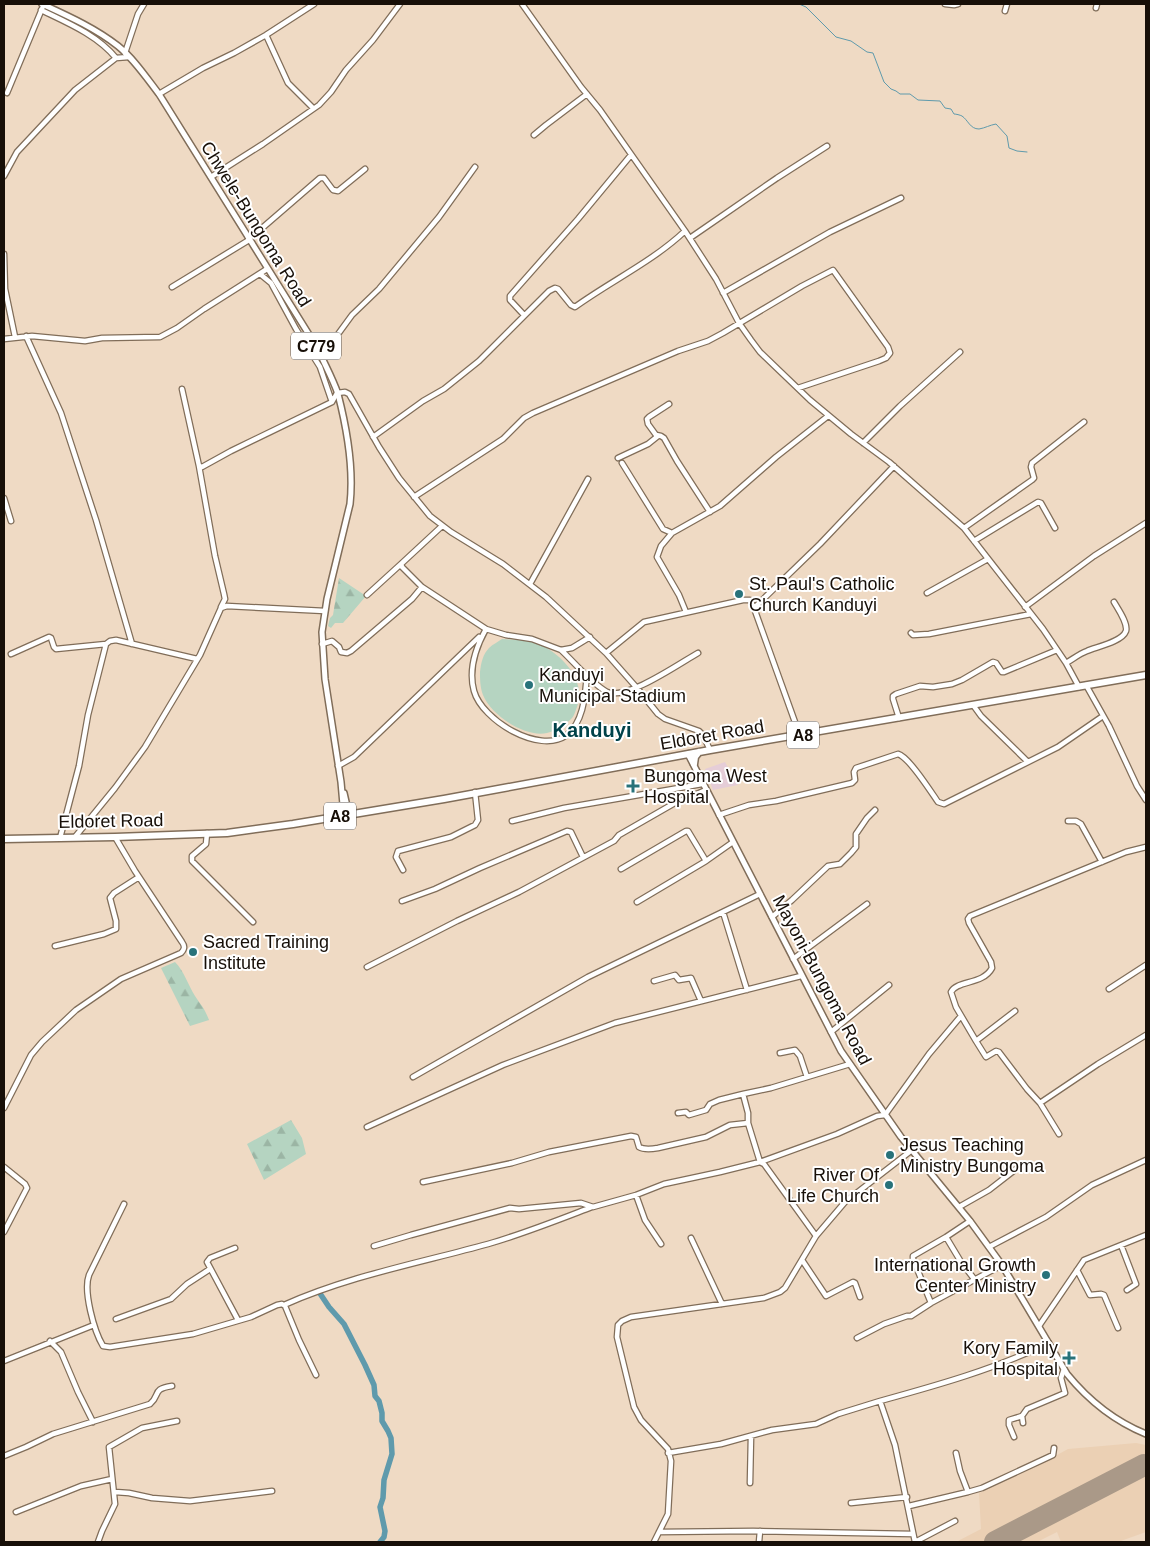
<svg xmlns="http://www.w3.org/2000/svg" width="1150" height="1546" font-family="Helvetica,sans-serif">
<style>
.commercial{fill:#e5cdd7}
.built{fill:#ebd0b4}
.grass{fill:#b5d4c1}
.forest{fill:url(#forest-firs)}
.lines{fill:none;stroke-linecap:round;stroke-linejoin:round}
.stream{stroke:#5f9aac;stroke-width:1}
.river{stroke:#5f9aac;stroke-width:5.5}
.runway{stroke:#a98;stroke-width:22}
.minor-casing{stroke:#806d59;stroke-width:7}
.major-casing{stroke:#806d59;stroke-width:8}
.highway-casing{stroke:#806d59;stroke-width:9}
.minor{stroke:#fff;stroke-width:4.5}
.major{stroke:#fff;stroke-width:5}
.highway{stroke:#fff;stroke-width:6}
.poi-dot{fill:#28727a;stroke:#fff;stroke-width:2}
.labels{text-anchor:middle;stroke-width:4;stroke-linejoin:round;paint-order:stroke}
.shield{fill:#fff;stroke:#5d5752;stroke-width:1}
.shield-label{font-size:16px;font-weight:bold;fill:#170f08}
.street-label{font-size:18px;fill:#170f08;stroke:#fff}
.poi-label{font-size:18px;fill:#170f08;stroke:#fff;text-anchor:start}
.quarter-label{font-size:20px;font-weight:bold;fill:#004249;stroke:#fff}
</style>
<defs>
<pattern id="forest-firs" width="22" height="20" patternUnits="userSpaceOnUse" patternTransform="scale(1.25)"><rect width="22" height="20" fill="#b5d4c1"/><path d="M5 1l3.5 6h-7zM16 11l3.5 6h-7z" fill="#9bb5a4"/></pattern>
</defs>
<rect width="100%" height="100%" fill="#efdac4"/>
<path class="commercial" d="M 725,762 L 738,785 L 713,790 L 705,769 Z"/>
<path class="built" d="M 1136,1443 L 1146,1445 L 1146,1532 L 1118,1542 L 1061,1542 L 1057,1532 L 1037,1542 L 956,1542 L 981,1529 L 979,1493 L 1035,1467 L 1068,1449 Z"/>
<path class="grass" d="M 502,639 C 514,640 528,639 539,644 C 562,654 587,681 577,707 C 575,712 574,717 570,720 C 563,726 556,731 547,733 C 525,738 491,715 483,695 C 480,687 480,679 480,672 C 481,663 483,654 489,648 C 493,644 498,642 502,639 Z"/>
<path class="forest" d="M 339,578 L 366,596 L 343,623 L 335,623 L 331,628 L 328,626 L 330,618 L 333,615 Z
M 175,962 C 184,971 188,985 195,996 C 201,1005 205,1009 209,1020 L 190,1026 L 161,968 Z
M 291,1120 L 302,1138 L 306,1154 L 264,1180 L 247,1144 Z"/>
<g class="lines">
<path class="stream" d="M 799,4 L 806,7 L 836,37 L 851,41 L 867,52 L 873,53 L 884,82 L 891,89 L 896,91 L 900,94 L 910,94 L 918,100 L 940,101 L 945,108 L 951,109 L 954,114 C 956,114 960,115 962,116 C 968,120 970,129 979,129 C 985,128 990,125 996,124 L 1007,136 L 1009,148 L 1017,151 L 1027,152"/>
<path class="river" d="M 319,1292 L 329,1307 L 344,1324 L 365,1365 L 374,1385 L 375,1396 L 379,1401 L 382,1413 L 382,1421 L 388,1431 L 391,1438 L 392,1454 L 384,1480 L 383,1498 L 380,1507 L 385,1531 L 384,1537 L 380,1542"/>
<path class="runway" d="M 995,1542 L 1144,1465"/>
<g class="minor-casing">
<path id="minor" d="M 522,4 L 581,87 L 600,110 L 685,231 L 716,279 L 739,323 L 751,340 L 760,352 L 810,400 L 851,434 L 889,462 L 964,528 L 1043,629 L 1066,663 L 1079,687
M 945,4 L 954,5 L 958,4
M 1096,8 L 1097,4
M 41,10 C 68,23 97,35 116,58
M 1005,11 L 1007,4
M 266,35 L 288,83 L 313,108
M 125,53 L 138,14 L 144,4
M 7,93 L 44,4
M 159,94 L 203,68 L 234,53 L 266,35 L 314,4
M 534,135 L 546,125 L 587,94
M 4,176 L 17,152 L 75,90 L 116,58 L 129,57
M 211,177 L 263,144 L 319,105 L 331,92 L 346,70 L 373,40 L 400,4
M 248,237 L 261,229 L 320,178 L 324,178 L 333,190 L 338,191 L 365,169
M 690,238 L 777,178 L 827,146
M 4,254 L 5,289 L 15,337
M 260,274 L 271,283 L 296,329 L 320,367 L 332,402
M 172,287 L 249,240
M 723,293 L 830,232 L 901,198
M 524,315 L 510,300 L 510,296 L 578,219 L 631,155
M 26,336 L 61,413 L 96,520 L 132,644
M 4,339 L 32,336 L 85,341 L 102,338 L 160,337 L 177,328 L 204,309 L 267,269
M 318,349 L 327,345 L 333,341 L 352,315 L 379,289 L 439,217 L 475,167
M 182,389 L 199,466 L 202,467 L 231,451 L 332,402 L 337,393 L 345,392 L 349,394 L 379,447 L 399,478 L 430,516 L 451,532 L 503,564 L 546,597 L 606,653 L 637,688 L 658,714 L 665,719 L 699,731 L 703,735 L 710,750
M 669,404 L 649,417 L 647,419 L 648,424 L 656,435 L 661,436 L 664,438 L 677,461 L 710,512
M 373,437 L 423,401 L 444,389 L 479,361 L 549,291 L 555,288 L 558,289 L 571,305 L 575,307 C 611,281 652,262 685,231
M 863,443 L 900,406 L 960,352
M 618,458 L 648,444 L 658,436
M 622,463 L 663,529 L 672,533 L 720,506 L 776,457 L 828,416
M 199,466 L 215,556 L 224,594 L 225,599 L 221,607
M 414,497 L 503,439 L 524,418 L 533,413 L 678,351 L 708,341 L 723,333 L 802,286 L 833,270 L 888,347 L 890,353 L 886,358 L 879,361 L 798,388
M 4,498 L 11,521
M 442,526 L 401,564 L 402,567 L 422,587 L 486,629 L 506,635 L 532,639 L 561,650 L 572,648 L 590,637
M 964,528 L 1032,480 L 1034,478 L 1031,467 L 1032,463 L 1084,422
M 672,533 L 661,546 L 657,557 L 679,595 L 686,612
M 974,541 L 1038,502 L 1041,503 L 1055,528
M 530,584 L 588,479
M 927,593 L 988,559
M 367,595 L 401,564
M 1025,607 L 1094,556 L 1146,523
M 754,608 L 820,544 L 894,466
M 486,629 C 476,647 468,669 474,691 C 482,720 539,755 567,735 C 584,721 585,695 587,675
M 911,633 L 913,635 L 929,634 L 1031,614
M 322,644 L 332,641 L 339,647 L 341,652 L 347,653 L 351,651 L 412,599 L 422,587
M 561,650 C 574,662 592,684 607,692 C 626,701 680,663 698,653
M 606,653 L 644,622 L 743,600 L 750,600 L 754,608 L 800,736
M 11,654 L 49,637 L 51,638 L 54,647 L 56,649 L 106,644
M 1066,663 C 1073,659 1079,654 1087,651 C 1096,647 1122,642 1126,631 C 1128,623 1118,609 1114,602
M 1086,685 L 1109,726 L 1137,786 L 1146,800
M 973,705 L 981,716 L 1028,762
M 899,718 L 893,699 L 893,696 L 896,694 L 920,686 L 933,687 L 952,684 L 962,680 L 993,662 L 996,663 L 1002,672 L 1004,672 L 1057,650
M 338,766 L 354,757 L 479,637
M 719,815 L 749,805 L 776,801 L 852,783 L 855,780 L 854,772 L 856,768 L 898,754 C 909,757 931,792 938,802 L 944,804 L 1058,747 L 1103,716
M 512,821 L 564,808 L 702,784
M 1068,821 L 1076,821 L 1081,824 L 1102,862
M 207,833 L 206,844 L 192,856 L 192,861 L 253,922
M 75,837 L 115,788 L 145,747 L 200,655 L 221,608 L 227,606 L 325,611
M 60,838 L 79,766 L 88,715 L 106,644 L 110,641 L 116,640 L 197,659
M 621,869 L 686,831 L 688,831 L 706,861
M 403,870 L 396,857 L 398,851 L 451,837 L 475,825 L 478,820 L 475,792
M 402,901 L 435,889 L 480,868 L 567,831 L 571,832 L 583,857
M 637,902 L 706,861 L 733,842
M 723,912 L 747,990
M 772,917 L 792,900 L 828,866 L 840,864 L 851,853 L 856,847 L 856,834 L 867,818 L 875,810
M 55,946 L 104,934 L 116,929 L 116,921 L 110,898 L 114,893 L 139,877
M 793,959 L 867,904
M 367,967 L 457,921 L 519,892 L 614,841 L 619,835 L 673,804 L 706,790
M 654,981 L 675,975 L 679,980 L 691,978 L 701,1001
M 1109,989 L 1146,965
M 1015,1011 L 976,1041 L 986,1057 L 996,1051 L 999,1052 L 1027,1089 L 1040,1103 L 1059,1134
M 831,1032 L 889,985
M 976,1041 L 956,1007 L 951,992 C 957,980 983,985 992,968 L 991,962 L 969,923 L 968,919 L 970,916 L 1126,852 L 1146,847
M 780,1053 L 795,1050 L 800,1056 L 807,1077
M 413,1077 L 588,977 L 760,894
M 1040,1103 L 1098,1064 L 1146,1035
M 4,1108 L 31,1055 L 42,1042 L 76,1010 L 121,979 L 181,953 C 185,949 185,946 182,942 L 135,871 L 115,837
M 678,1113 L 686,1112 L 689,1115 L 706,1110 L 710,1104 L 719,1100 L 743,1094
M 367,1127 L 503,1065 L 615,1023 L 801,976
M 4,1167 L 25,1184 L 27,1188 L 4,1232
M 423,1182 L 512,1163 L 549,1152 L 631,1136 L 636,1137 L 639,1147 C 644,1150 652,1149 658,1148 L 706,1137 L 730,1125 L 748,1123
M 636,1195 L 645,1220 L 661,1244
M 124,1204 L 89,1275 C 83,1291 94,1331 103,1346 L 110,1347 L 193,1334 L 251,1317 L 277,1305 L 282,1304 L 285,1306 L 299,1340 L 316,1375
M 959,1207 L 989,1190 L 1016,1169
M 816,1236 L 764,1164 L 760,1162 L 748,1123 L 748,1113 L 743,1094 L 771,1088 L 850,1064
M 946,1237 L 961,1262 L 975,1280
M 691,1238 L 722,1304
M 1121,1245 L 1136,1284 L 1127,1290
M 374,1246 L 411,1235 L 510,1208 L 519,1209 L 581,1203 L 593,1207 L 636,1195 L 664,1184 L 720,1172 L 760,1162 L 837,1134 L 877,1116 L 885,1115 L 929,1054 L 961,1016
M 989,1247 L 1046,1217 L 1092,1185 L 1146,1160
M 235,1248 L 210,1258 L 207,1262 L 238,1320
M 802,1260 L 826,1296 L 853,1282 L 855,1283 L 860,1297
M 1077,1270 L 1090,1295 L 1101,1294 L 1104,1295 L 1118,1328
M 931,1303 L 1002,1265
M 284,1305 C 349,1276 419,1263 488,1244 C 523,1234 558,1220 592,1207
M 116,1319 L 171,1299 L 187,1284 L 210,1269
M 1039,1326 L 1084,1260 L 1146,1235
M 857,1338 L 884,1324 L 907,1316 L 911,1316 L 931,1303 L 913,1259 L 913,1256 L 946,1237 L 970,1221
M 50,1341 L 61,1352 L 78,1392 L 93,1422
M 4,1361 L 94,1325
M 1023,1423 L 1022,1416 L 1027,1409 L 1065,1393 L 1061,1378 L 1064,1369
M 1014,1437 L 1009,1425 L 1009,1420 L 1022,1416
M 668,1453 L 721,1444 L 772,1430 L 816,1424 L 838,1414 L 880,1401
M 4,1456 L 26,1447 L 53,1434 L 150,1404 C 161,1395 151,1389 172,1386
M 750,1483 L 751,1436
M 115,1492 L 129,1493 L 152,1498 L 190,1501 L 272,1491
M 968,1492 L 982,1488 L 1053,1455 L 1054,1448
M 851,1503 L 907,1497
M 909,1506 L 968,1492 L 960,1471 L 956,1453
M 16,1512 L 81,1486 L 112,1479
M 659,1532 L 753,1531 L 913,1534
M 98,1542 L 102,1531 L 115,1504 L 109,1447 L 142,1428 L 177,1421
M 654,1542 L 668,1514 L 671,1461 L 668,1449 L 641,1420 L 634,1407 L 617,1337 L 618,1325 L 622,1321 L 631,1317 L 764,1298 L 780,1292 L 785,1288 L 816,1236 L 845,1202 L 912,1150
M 759,1542 L 760,1531
M 915,1542 L 895,1445 L 880,1401 C 938,1385 995,1369 1049,1343
M 915,1542 L 955,1521"/>
</g>
<g class="major-casing">
<path id="major" d="M 42,4 C 68,16 95,28 118,46 C 134,59 146,77 159,94 L 318,349 C 324,363 333,379 338,394 C 347,429 354,468 350,504 L 327,599 L 322,632 L 325,679 L 341,782 L 344,816
M 688,754 L 841,1051 L 901,1137 L 970,1221 L 1002,1265 L 1067,1374 C 1089,1401 1114,1421 1146,1434
M 344,793 L 349,815"/>
</g>
<g class="highway-casing">
<path id="highway" d="M 694,764 L 695,757 L 699,752
M 4,839 L 115,837 L 227,833 L 293,824 L 444,799 L 710,750 L 1146,675"/>
</g>
<use href="#minor" class="minor"/>
<use href="#major" class="major"/>
<use href="#highway" class="highway"/>
</g>
<g class="poi-dot">
<circle cx="739" cy="594" r="5"/>
<circle cx="529" cy="685" r="5"/>
<path d="M630.5 778.5h5v5h5v5h-5v5h-5v-5h-5v-5h5z"/>
<circle cx="193" cy="952" r="5"/>
<circle cx="890" cy="1155" r="5"/>
<circle cx="889" cy="1185" r="5"/>
<circle cx="1046" cy="1275" r="5"/>
<path d="M1066.5 1350.5h5v5h5v5h-5v5h-5v-5h-5v-5h5z"/>
</g>
<g class="labels">
<g class="shield">
<rect x="291" y="332.5" width="50" height="27" rx="4"/>
<rect x="787" y="721.5" width="32" height="27" rx="4"/>
<rect x="324" y="802.5" width="32" height="27" rx="4"/>
</g>
<g class="shield-label">
<text x="316" y="352">C779</text>
<text x="803" y="741">A8</text>
<text x="340" y="822">A8</text>
</g>
<g class="street-label">
<text transform="translate(256 224) rotate(58)" y="6">Chwele-Bungoma Road</text>
<text transform="translate(712 735) rotate(-10)" y="6">Eldoret Road</text>
<text transform="translate(111 821) rotate(-1)" y="6">Eldoret Road</text>
<text transform="translate(822 980) rotate(62)" y="6">Mayoni-Bungoma Road</text>
</g>
<g class="poi-label">
<text x="749" y="590">St. Paul's Catholic<tspan x="749" dy="21">Church Kanduyi</tspan></text>
<text x="539" y="681">Kanduyi<tspan x="539" dy="21">Municipal Stadium</tspan></text>
<text x="644" y="782">Bungoma West<tspan x="644" dy="21">Hospital</tspan></text>
<text x="203" y="948">Sacred Training<tspan x="203" dy="21">Institute</tspan></text>
<text x="900" y="1151">Jesus Teaching<tspan x="900" dy="21">Ministry Bungoma</tspan></text>
<text x="879" y="1181" text-anchor="end">River Of<tspan x="879" dy="21">Life Church</tspan></text>
<text x="1036" y="1271" text-anchor="end">International Growth<tspan x="1036" dy="21">Center Ministry</tspan></text>
<text x="1058" y="1354" text-anchor="end">Kory Family<tspan x="1058" dy="21">Hospital</tspan></text>
</g>
<g class="quarter-label">
<text x="592" y="737">Kanduyi</text>
</g>
</g>
<rect width="1150" height="1546" fill="none" stroke="#170f08" stroke-width="10"/>
</svg>
